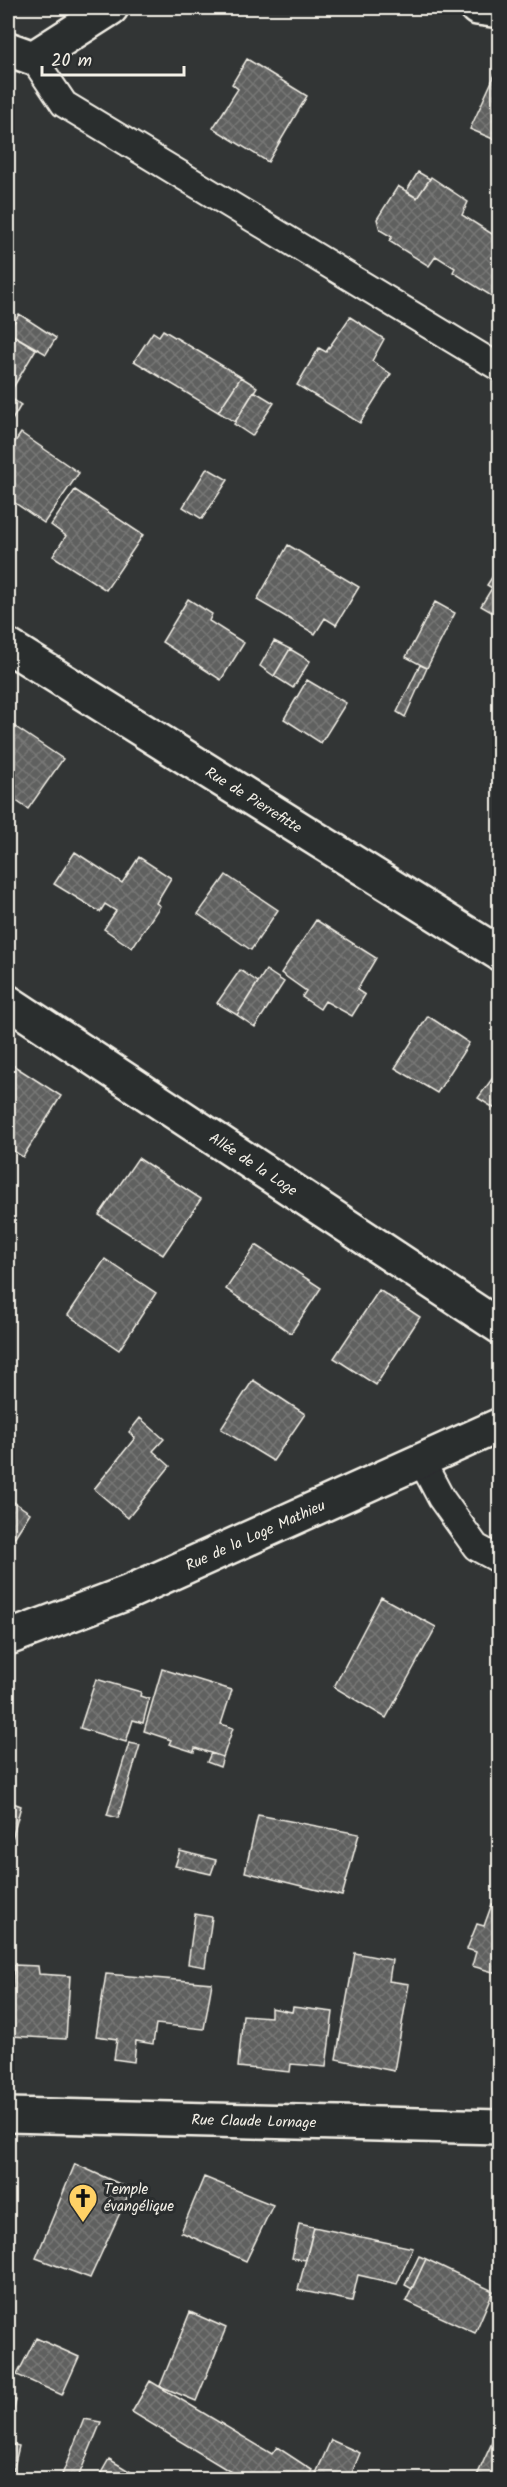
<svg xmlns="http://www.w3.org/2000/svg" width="507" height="2487" font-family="Kalam,sans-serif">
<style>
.building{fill:url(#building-cross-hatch);stroke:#f4f1e8;stroke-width:1.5}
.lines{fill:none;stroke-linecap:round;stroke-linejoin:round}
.lane-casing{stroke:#f4f1e8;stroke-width:30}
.street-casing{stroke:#f4f1e8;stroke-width:38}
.lane{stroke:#2a2d2e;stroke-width:26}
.street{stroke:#2a2d2e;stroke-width:33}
.labels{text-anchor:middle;stroke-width:6;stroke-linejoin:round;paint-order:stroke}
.street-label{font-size:15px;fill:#f4f1e8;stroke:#2a2d2e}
.poi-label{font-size:15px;fill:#f4f1e8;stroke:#2a2d2e;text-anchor:start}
</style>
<defs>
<pattern id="building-cross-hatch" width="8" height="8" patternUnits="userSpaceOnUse" patternTransform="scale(1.5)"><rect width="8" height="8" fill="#5f605f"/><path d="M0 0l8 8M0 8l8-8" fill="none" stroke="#777776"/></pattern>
</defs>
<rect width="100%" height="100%" fill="#323535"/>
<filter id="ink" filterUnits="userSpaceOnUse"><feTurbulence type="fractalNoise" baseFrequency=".0167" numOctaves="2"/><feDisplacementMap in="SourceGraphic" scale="12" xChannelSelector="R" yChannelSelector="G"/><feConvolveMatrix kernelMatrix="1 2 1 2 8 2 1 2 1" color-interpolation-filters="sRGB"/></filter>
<g filter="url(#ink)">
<path class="building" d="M 247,59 L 307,96 L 268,162 L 213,128 L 238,89 L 232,84 Z
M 498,68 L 500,68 L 500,142 L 470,129 Z
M 418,172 L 430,179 L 417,198 L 406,192 Z
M 431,177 L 468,202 L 462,215 L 500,239 L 500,287 L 493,297 L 453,272 L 455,268 L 436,256 L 429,266 L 389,241 L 392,237 L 380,230 L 377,219 L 398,186 L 417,198 Z
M 19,314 L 56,338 L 46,354 L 8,332 Z
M 350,317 L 384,339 L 372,361 L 391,374 L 360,423 L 297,385 L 319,348 L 326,352 Z
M 163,330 L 241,377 L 218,412 L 134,361 L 153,332 L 159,336 Z
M 8,332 L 36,349 L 8,396 L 21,405 L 8,427 Z
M 241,377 L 257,387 L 235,422 L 218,412 Z
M 254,391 L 274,403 L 252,436 L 234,424 Z
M 21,433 L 79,473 L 44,523 L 8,498 L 8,452 Z
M 207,468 L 228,480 L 202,519 L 183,507 Z
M 75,490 L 143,535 L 106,590 L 53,556 L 66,536 L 51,525 Z
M 497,528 L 500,530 L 500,542 L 492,538 Z
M 288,545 L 359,587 L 336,625 L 325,618 L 315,634 L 257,600 Z
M 500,565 L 500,617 L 481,606 L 492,588 L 487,585 Z
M 188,599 L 212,614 L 209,621 L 244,643 L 221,680 L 162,642 Z
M 435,602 L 455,613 L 427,668 L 406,657 Z
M 274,641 L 290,649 L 274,676 L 260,666 Z
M 290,649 L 310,661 L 293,688 L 274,676 Z
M 420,665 L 427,668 L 405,717 L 397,712 Z
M 307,680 L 346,703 L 321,743 L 284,719 Z
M 8,722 L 63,759 L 28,809 L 8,795 Z
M 75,852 L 122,883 L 139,857 L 171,878 L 156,903 L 160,906 L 132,948 L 104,929 L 116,911 L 105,904 L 100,912 L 54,884 Z
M 226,875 L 278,910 L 251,950 L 198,914 Z
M 316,920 L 376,958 L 357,990 L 365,995 L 352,1016 L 325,1001 L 320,1009 L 302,997 L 306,991 L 281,973 Z
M 240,970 L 258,982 L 237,1015 L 217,1003 Z
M 266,970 L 284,982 L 255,1027 L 237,1015 Z
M 428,1016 L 469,1043 L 437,1093 L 395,1068 Z
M 8,1062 L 61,1096 L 23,1157 L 8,1147 Z
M 500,1068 L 500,1112 L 478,1098 Z
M 138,1158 L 201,1199 L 163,1255 L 99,1215 Z
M 256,1245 L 321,1288 L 291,1333 L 226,1289 Z
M 105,1259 L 156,1293 L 119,1350 L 68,1315 Z
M 379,1290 L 420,1317 L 376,1385 L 334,1358 Z
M 253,1380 L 305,1414 L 273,1461 L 221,1429 Z
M 140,1418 L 164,1439 L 153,1451 L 170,1466 L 128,1518 L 94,1489 L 135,1438 L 129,1432 Z
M 8,1498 L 30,1513 L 9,1546 L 8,1545 Z
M 381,1597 L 436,1627 L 386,1718 L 334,1687 Z
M 162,1669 L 232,1690 L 221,1724 L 233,1728 L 223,1757 L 195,1748 L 194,1752 L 169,1744 L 171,1740 L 144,1731 Z
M 96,1679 L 141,1692 L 140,1696 L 149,1699 L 143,1723 L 133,1720 L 126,1742 L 80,1728 Z
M 129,1743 L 140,1745 L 118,1818 L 107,1815 Z
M 211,1753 L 223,1757 L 220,1767 L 207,1762 Z
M 8,1801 L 21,1806 L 8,1854 Z
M 258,1815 L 359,1834 L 342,1896 L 245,1872 Z
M 180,1851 L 216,1860 L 211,1874 L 175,1866 Z
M 492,1904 L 500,1906 L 500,1974 L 472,1966 L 476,1952 L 467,1949 L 477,1924 L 484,1926 Z
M 195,1914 L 212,1917 L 205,1967 L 188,1964 Z
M 355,1953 L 392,1960 L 389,1981 L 409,1984 L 394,2071 L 336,2059 Z
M 14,1965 L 38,1966 L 39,1974 L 70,1976 L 66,2039 L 10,2036 Z
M 106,1974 L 212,1983 L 204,2029 L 156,2024 L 153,2044 L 136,2041 L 134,2062 L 114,2059 L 117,2039 L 96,2036 Z
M 293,2007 L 333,2012 L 326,2067 L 291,2064 L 290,2072 L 238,2067 L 243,2015 L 271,2017 L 271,2008 L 292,2012 Z
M 75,2164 L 131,2189 L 90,2278 L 36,2258 Z
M 204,2177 L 273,2205 L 246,2261 L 181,2232 Z
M 299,2224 L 314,2227 L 306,2260 L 292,2258 Z
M 314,2227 L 413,2248 L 397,2284 L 358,2275 L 352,2301 L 298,2290 Z
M 419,2256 L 426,2259 L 412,2289 L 405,2285 Z
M 426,2259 L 493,2291 L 475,2333 L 406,2301 Z
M 190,2312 L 226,2328 L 196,2401 L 160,2386 Z
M 36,2338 L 79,2357 L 62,2395 L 17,2375 Z
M 150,2381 L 272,2454 L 277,2447 L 312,2470 L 306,2480 L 244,2480 L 132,2412 Z
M 8,2398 L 16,2400 L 8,2436 Z
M 84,2419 L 101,2422 L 77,2480 L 60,2480 Z
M 496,2434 L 500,2435 L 500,2480 L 475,2480 Z
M 331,2440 L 360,2453 L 349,2480 L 313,2480 Z
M 8,2443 L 19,2446 L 11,2480 L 8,2480 Z
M 109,2459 L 144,2480 L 97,2480 Z"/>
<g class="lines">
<g class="lane-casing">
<path id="lane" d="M 33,58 L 64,104 L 500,368
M 421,1460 L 441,1498 L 476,1547 L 500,1560"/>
</g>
<g class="street-casing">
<g id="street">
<path d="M 477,8 L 500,11"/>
<path d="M 8,49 L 33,58 L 111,8"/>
<path id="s1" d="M 8,646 L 500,954"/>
<path id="s2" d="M 8,1002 L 500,1327"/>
<path id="s3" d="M 8,1638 L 127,1593 L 500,1425"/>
<path id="s4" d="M 8,2115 L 500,2127"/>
</g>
</g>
<use href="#lane" class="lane"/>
<use href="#street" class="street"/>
</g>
</g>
<defs>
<g id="church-pin" transform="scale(1.5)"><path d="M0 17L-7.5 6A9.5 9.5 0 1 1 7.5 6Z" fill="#ffd166" stroke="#2a2d2e"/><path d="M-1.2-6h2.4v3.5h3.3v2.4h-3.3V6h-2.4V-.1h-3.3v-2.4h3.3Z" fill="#111"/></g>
</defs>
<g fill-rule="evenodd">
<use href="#church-pin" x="83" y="2198"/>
</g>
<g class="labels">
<g class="street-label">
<text dy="5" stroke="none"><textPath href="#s1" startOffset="290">Rue de Pierrefitte</textPath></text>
<text dy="5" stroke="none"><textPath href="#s2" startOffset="294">Allée de la Loge</textPath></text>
<text dy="5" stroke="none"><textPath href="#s3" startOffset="268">Rue de la Loge Mathieu</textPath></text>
<text dy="5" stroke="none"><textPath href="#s4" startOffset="246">Rue Claude Lornage</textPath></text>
</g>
<g class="poi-label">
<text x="104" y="2194">Temple<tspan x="104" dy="17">évangélique</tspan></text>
</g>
</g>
<rect width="507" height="2487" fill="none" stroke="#2a2d2e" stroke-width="30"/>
<rect x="15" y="15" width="477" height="2457" fill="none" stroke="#f4f1e8" stroke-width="2" filter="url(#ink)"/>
<path d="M42 66v9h142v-9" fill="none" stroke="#f4f1e8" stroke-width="3"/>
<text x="51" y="66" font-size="18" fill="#f4f1e8" stroke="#2a2d2e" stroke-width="4.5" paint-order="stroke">20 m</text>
</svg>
